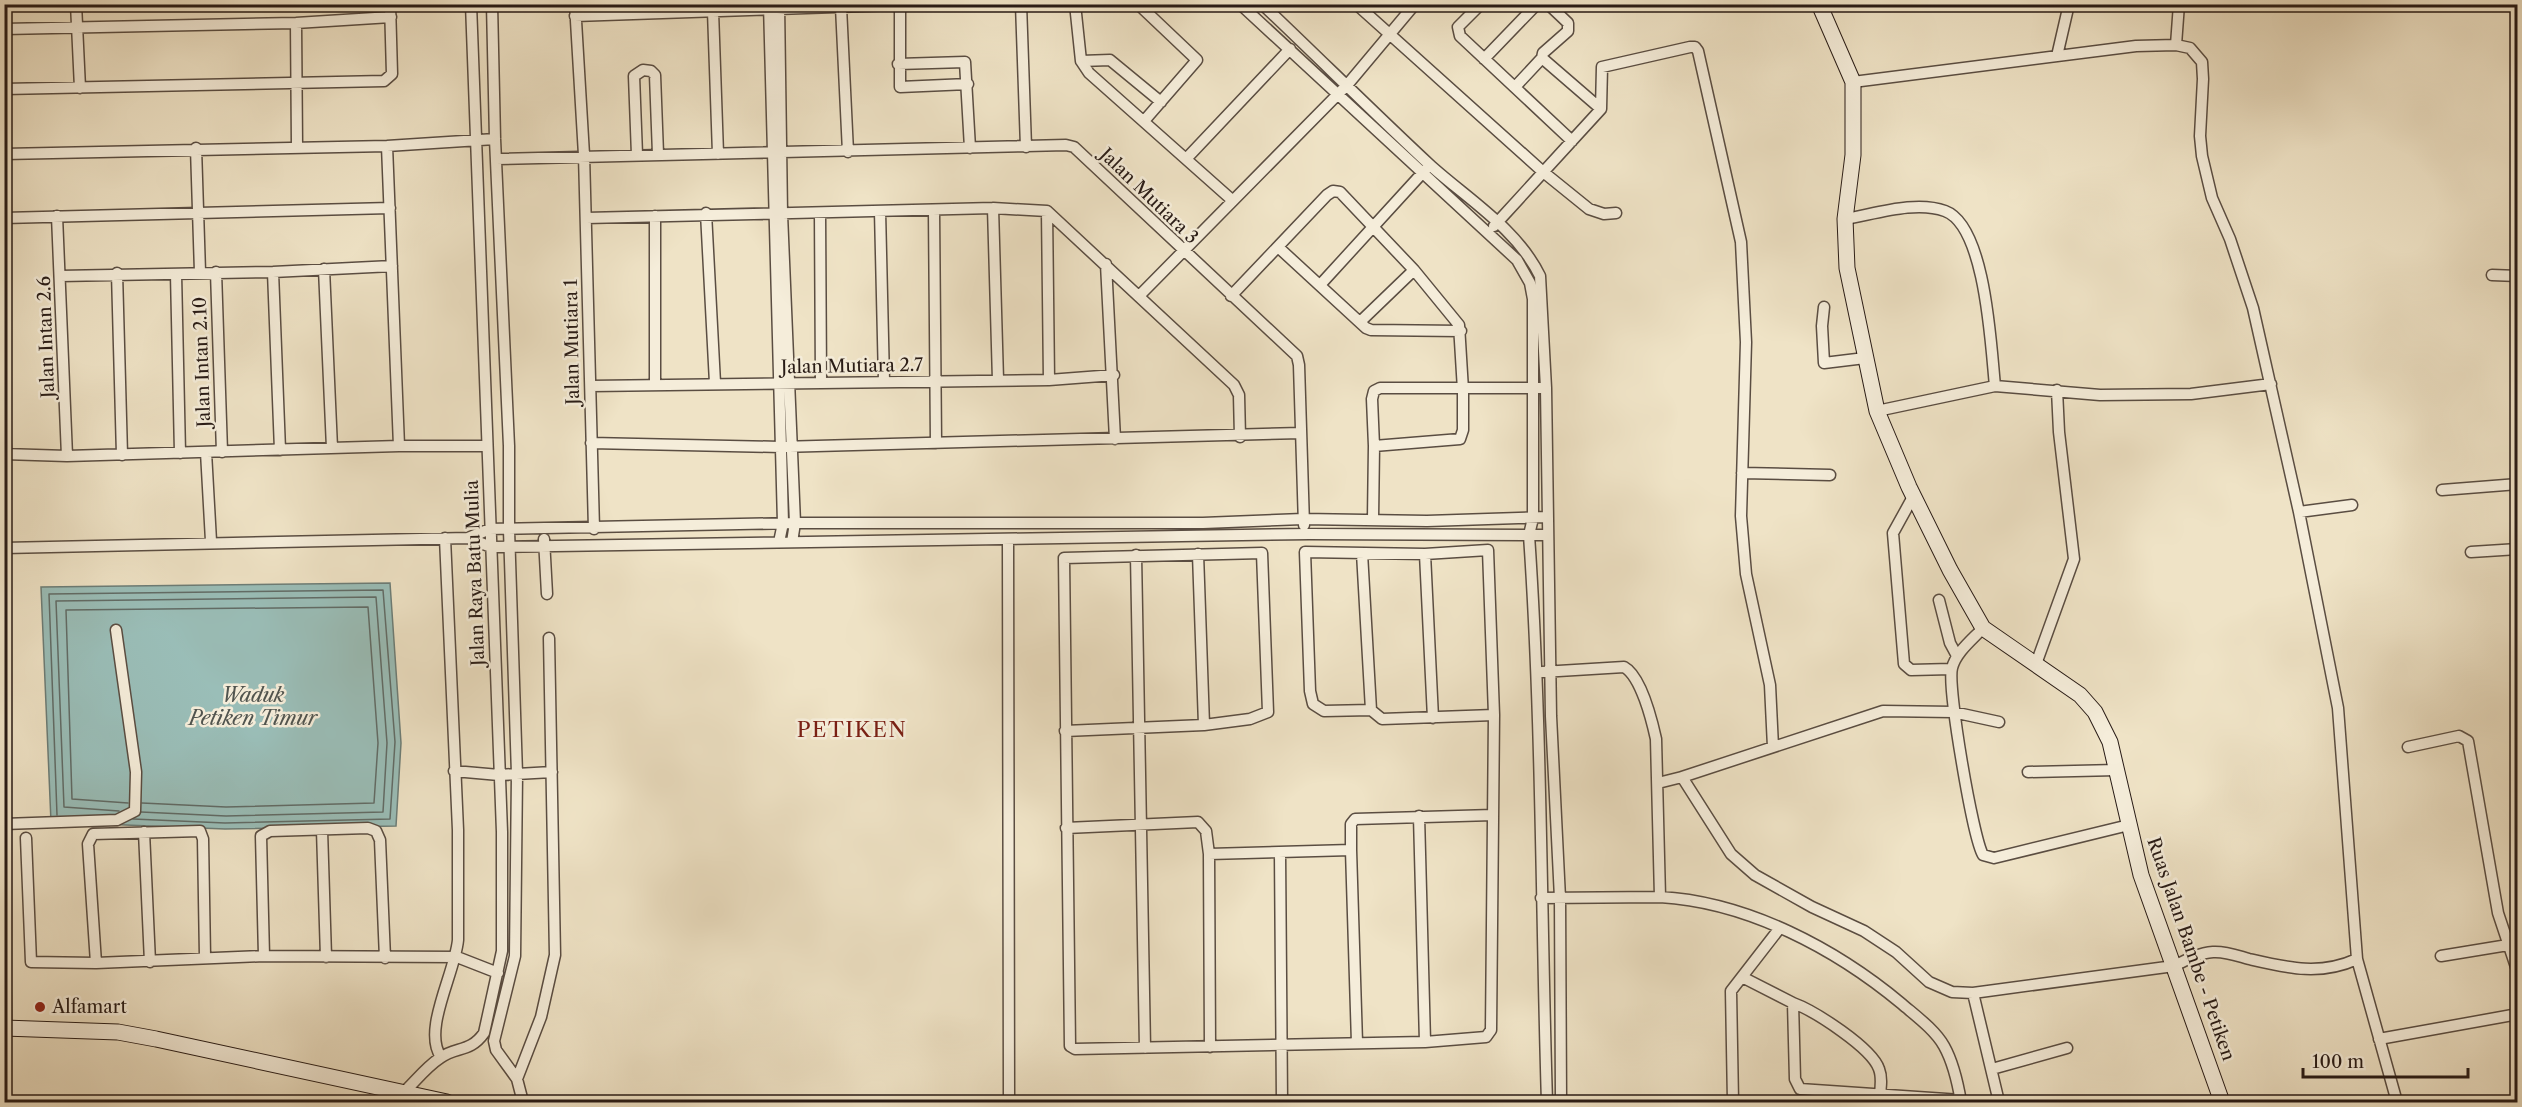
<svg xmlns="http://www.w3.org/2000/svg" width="2522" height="1107" font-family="'Libre Caslon Text',serif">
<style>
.water{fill:#9abeb8;stroke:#6c7d77;stroke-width:1.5}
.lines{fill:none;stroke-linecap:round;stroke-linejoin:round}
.shore{stroke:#616c67;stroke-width:1.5}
.street-casing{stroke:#5a4d42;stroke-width:13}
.secondary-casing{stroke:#281b16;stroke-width:17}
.street{stroke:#f5edda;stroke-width:10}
.secondary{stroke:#f5edda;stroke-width:15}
.poi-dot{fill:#8f2418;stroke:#f5edda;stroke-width:2}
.labels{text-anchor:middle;stroke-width:5;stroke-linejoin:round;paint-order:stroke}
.street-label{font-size:18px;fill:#281b16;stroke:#f5edda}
.poi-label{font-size:18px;fill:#281b16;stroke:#f5edda;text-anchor:start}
.water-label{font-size:20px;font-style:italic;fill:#50544f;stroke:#f5edda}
.quarter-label{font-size:21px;letter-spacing:1.5px;fill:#7a1f14;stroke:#f5edda}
</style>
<rect width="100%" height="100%" fill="#efe3c6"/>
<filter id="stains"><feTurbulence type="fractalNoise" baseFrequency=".00333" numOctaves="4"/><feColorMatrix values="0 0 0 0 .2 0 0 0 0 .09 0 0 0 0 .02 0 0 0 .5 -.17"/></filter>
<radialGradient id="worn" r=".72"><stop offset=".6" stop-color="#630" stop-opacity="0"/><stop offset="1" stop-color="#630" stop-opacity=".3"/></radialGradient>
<path class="water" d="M 390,583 L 401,743 L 396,826 L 225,829 L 51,822 L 41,587 Z"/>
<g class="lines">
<path class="shore" d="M 128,803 L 72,799 L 66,610 L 368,607 L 378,743 L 374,803 L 226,807 L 142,803
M 119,811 L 64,807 L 56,601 L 376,597 L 387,743 L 383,812 L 226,816 L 141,812
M 57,815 L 49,594 L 383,590 L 395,742 L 390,819 L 225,823 L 133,819"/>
<g class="street-casing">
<path id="street" d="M 76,4 L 80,88
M 492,4 L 495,139 L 509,446 L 509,530 L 517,774 L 515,956 L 494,1041 L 496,1050 L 517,1079 L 523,1102
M 575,4 L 584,155 L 594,529
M 769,4 L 783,523 L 779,542
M 779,4 L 782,214 L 795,523 L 792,542
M 1021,4 L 1026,147
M 1075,4 L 1081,61 L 1089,73 L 1232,200
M 1138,4 L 1197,60 L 1144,121
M 1240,4 L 1517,260 L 1530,283 L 1533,299 L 1533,518 L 1529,535 C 1542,724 1541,913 1547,1102
M 1262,4 C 1319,58 1374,113 1431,166 C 1469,200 1517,229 1540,276 L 1546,388 L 1551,716 L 1560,898 L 1561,1102
M 1356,4 L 1542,171 L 1589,209 L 1604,214 L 1616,213
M 1481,4 L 1458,27 L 1460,36 L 1572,141
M 900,5 L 900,87 L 968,84
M 841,7 L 848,152
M 713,11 L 718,154
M 575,16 L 925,4
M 296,23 L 297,147
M 4,29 L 296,23 L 391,17
M 2176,45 L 2179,4
M 2057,56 L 2069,4
M 1484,59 L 1537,4
M 1081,61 L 1110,60 L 1161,102
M 898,64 L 965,62 L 970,148
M 1853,82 L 2136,46 L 2176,45 L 2190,48 L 2202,62 L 2203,79 L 2200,136 L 2202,156 L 2212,198 L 2230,239 L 2253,308 L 2299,512 L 2338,708 L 2357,959 L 2397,1102
M 1515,87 L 1542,58 L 1543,53 L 1568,31 L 1568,23 L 1548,4
M 4,89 L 384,81 L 392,74 L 390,4
M 1601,109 L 1602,67 L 1690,47 L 1695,47 L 1698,51 L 1741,242 L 1746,342 L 1741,516 L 1746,574 L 1770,685 L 1773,747
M 387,146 L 399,446
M 196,148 L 200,272
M 4,154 L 387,146 L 495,139
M 637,155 L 634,76 L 643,70 L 651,71 L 655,75 L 658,154
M 496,159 L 1066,145 L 1074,147 L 1297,356 L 1299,365 L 1304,525
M 1186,159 L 1290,49
M 993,208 L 998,380
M 880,211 L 884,381
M 934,211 L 936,443
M 1047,211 L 1049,380
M 706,213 L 715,383
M 820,213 L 821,382
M 57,216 L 67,456
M 4,218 L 390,208
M 586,218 L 993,208 L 1047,211 L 1234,385 L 1239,395 L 1240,437
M 1845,219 C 1875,214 1916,200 1945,211 C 1986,226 1991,348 1995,386
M 1494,226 L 1601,109 L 1542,58
M 1278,247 L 1366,328 L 1371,330 L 1461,331
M 1106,264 L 1115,439
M 324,269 L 332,448
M 216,272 L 222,452
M 273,272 L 280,450
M 117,273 L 122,455
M 176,274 L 180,453
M 2492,275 L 2518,276
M 60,276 L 273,272 L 392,266
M 1320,285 L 1426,169
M 1140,295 L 1348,84 L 1415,4
M 1231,296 L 1327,195 L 1333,191 L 1340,192 L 1414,270 L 1459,325 L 1463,390 L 1463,430 L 1460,439 L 1374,446 L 1372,399 L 1374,391 L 1380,388 L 1540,388
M 1824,307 L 1822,326 L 1824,363 L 1865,358
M 1361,321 L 1414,270
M 655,384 L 655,216
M 591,386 L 1049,380 L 1114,375
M 4,404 L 6,455
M 1877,411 L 1995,386 L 2100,395 L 2191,394 L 2271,384
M 591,443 L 780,447 L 1301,433
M 206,452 L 211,541
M 4,454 L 67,456 L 399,446 L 487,446
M 1742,473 L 1830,475
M 2442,490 L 2518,484
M 1914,495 L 1893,533 L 1904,664 L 1911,670 L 1951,669
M 2299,512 L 2352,505
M 1373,519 L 1374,446
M 468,538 L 491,547 L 1309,534 L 1548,535
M 544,539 L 547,594
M 1008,539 L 1009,1102
M 4,548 L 468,538 L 490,529 L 795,523 L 1203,523 L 1303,519 L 1427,521 L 1547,517
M 2471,552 L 2518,549
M 1362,553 L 1371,710
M 1198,554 L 1204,725
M 1425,554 L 1433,718
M 1136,555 L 1145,1048
M 1939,600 L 1950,643 L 1957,656
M 1983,628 C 1973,639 1956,652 1952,668 C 1947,687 1973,838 1983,855 L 1994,858 L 2129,825
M 2036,664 L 2074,559 L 2059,432 L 2057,390
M 1999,722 L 1953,712 L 1883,711 L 1682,777 L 1731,854 L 1755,875 L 1812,907 L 1864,931 L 1896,952 L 1929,982 L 1952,992 L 1973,993 L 2174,966 C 2186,960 2199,953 2213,952 C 2225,951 2238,956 2249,959 C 2288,968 2320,976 2357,959
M 1065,731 L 1204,725 L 1250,719 L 1268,712 L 1262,553 L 1064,558 L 1070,1046 L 1075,1049 L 1425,1042 L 1486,1037 L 1491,1030 L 1494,715 L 1488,550 L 1425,554 L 1305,552 L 1310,691 L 1313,704 L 1324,711 L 1371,710 L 1382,719 L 1494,715
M 2408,747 L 2459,736 L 2468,741 L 2498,913 L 2518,973
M 454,771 L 499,775 L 552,772
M 2028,772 L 2117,770
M 1658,783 L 1682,777
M 1419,816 L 1425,1042
M 4,824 L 117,820 L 135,811 L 136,772 L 116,630
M 1066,828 L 1198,822 L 1206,831 L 1209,854 L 1351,850 L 1351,824 L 1355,819 L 1493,815
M 322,830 L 326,957
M 144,832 L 150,962
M 26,838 L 31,962 L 96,963 L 264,956 L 457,957 L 498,973
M 1351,850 L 1357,1043
M 1280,853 L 1282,1102
M 1209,854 L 1210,1047
M 4,868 L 6,1028
M 1660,897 C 1748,902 1836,949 1902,1004 C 1916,1016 1935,1030 1944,1046 C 1953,1062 1958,1084 1961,1102
M 1541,898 L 1660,897 L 1656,739 C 1652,721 1641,676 1624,667 L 1542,672
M 264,956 L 261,836 L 270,831 L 368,828 L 376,831 L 380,840 L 385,958
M 2441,956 L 2508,945
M 96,963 L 88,844 L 93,834 L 200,831 L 203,839 L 205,957
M 1742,977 L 1793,1003 L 1795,1079 L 1800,1089 L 1961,1100
M 1973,993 L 1999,1102
M 1793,1003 C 1815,1011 1872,1048 1879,1069 C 1883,1079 1880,1092 1879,1102
M 2379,1039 L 2518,1014
M 441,1057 C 422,1030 455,973 458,940 L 458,830 L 445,538
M 1992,1069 L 2067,1048
M 517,1079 L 541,1017 L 555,955 L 549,638
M 402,1094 C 414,1083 426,1067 440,1058 C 456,1046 470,1053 484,1033 L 502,951 L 502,832 L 471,4
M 1733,1102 L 1731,991 L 1779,929"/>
</g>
<g class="secondary-casing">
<path id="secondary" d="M 1819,4 L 1853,82 L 1853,155 L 1845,219 L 1847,268 L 1877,411 L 1909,487 L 1950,570 L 1983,628 L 2080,695 L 2095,712 L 2110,742 L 2141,875 L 2222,1102
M 4,1028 L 118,1032 L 156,1039 L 447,1102"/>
</g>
<use href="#street" class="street"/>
<use href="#secondary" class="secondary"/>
</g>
<circle class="poi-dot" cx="40" cy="1007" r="6"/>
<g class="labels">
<g class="street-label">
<text transform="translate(1149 196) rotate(44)" y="6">Jalan Mutiara 3</text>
<text transform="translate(46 337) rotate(-92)" y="6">Jalan Intan 2.6</text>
<text transform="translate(572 342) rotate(-91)" y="6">Jalan Mutiara 1</text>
<text transform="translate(202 362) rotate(-92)" y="6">Jalan Intan 2.10</text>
<text transform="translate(852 366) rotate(-1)" y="6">Jalan Mutiara 2.7</text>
<text transform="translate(475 573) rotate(-92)" y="6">Jalan Raya Batu Mulia</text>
<text transform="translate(2191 949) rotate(71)" y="6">Ruas Jalan Bambe - Petiken</text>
</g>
<g class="poi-label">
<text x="52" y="1013">Alfamart</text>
</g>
<g class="water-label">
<text x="253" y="702">Waduk<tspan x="253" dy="23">Petiken Timur</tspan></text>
</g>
<g class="quarter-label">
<text x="852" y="737">PETIKEN</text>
</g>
</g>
<rect width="2522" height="1107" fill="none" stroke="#efe3c6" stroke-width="24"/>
<rect x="6" y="6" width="2510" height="1095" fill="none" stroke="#281b16" stroke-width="3"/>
<rect x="12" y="12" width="2498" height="1083" fill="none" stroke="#281b16" stroke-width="1.5"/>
<path d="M2303 1068v9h165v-9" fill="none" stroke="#281b16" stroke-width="3"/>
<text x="2312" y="1068" font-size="18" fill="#281b16" stroke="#f5edda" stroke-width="4.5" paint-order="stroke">100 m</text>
<rect width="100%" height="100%" filter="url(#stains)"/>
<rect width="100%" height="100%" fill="url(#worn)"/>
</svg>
